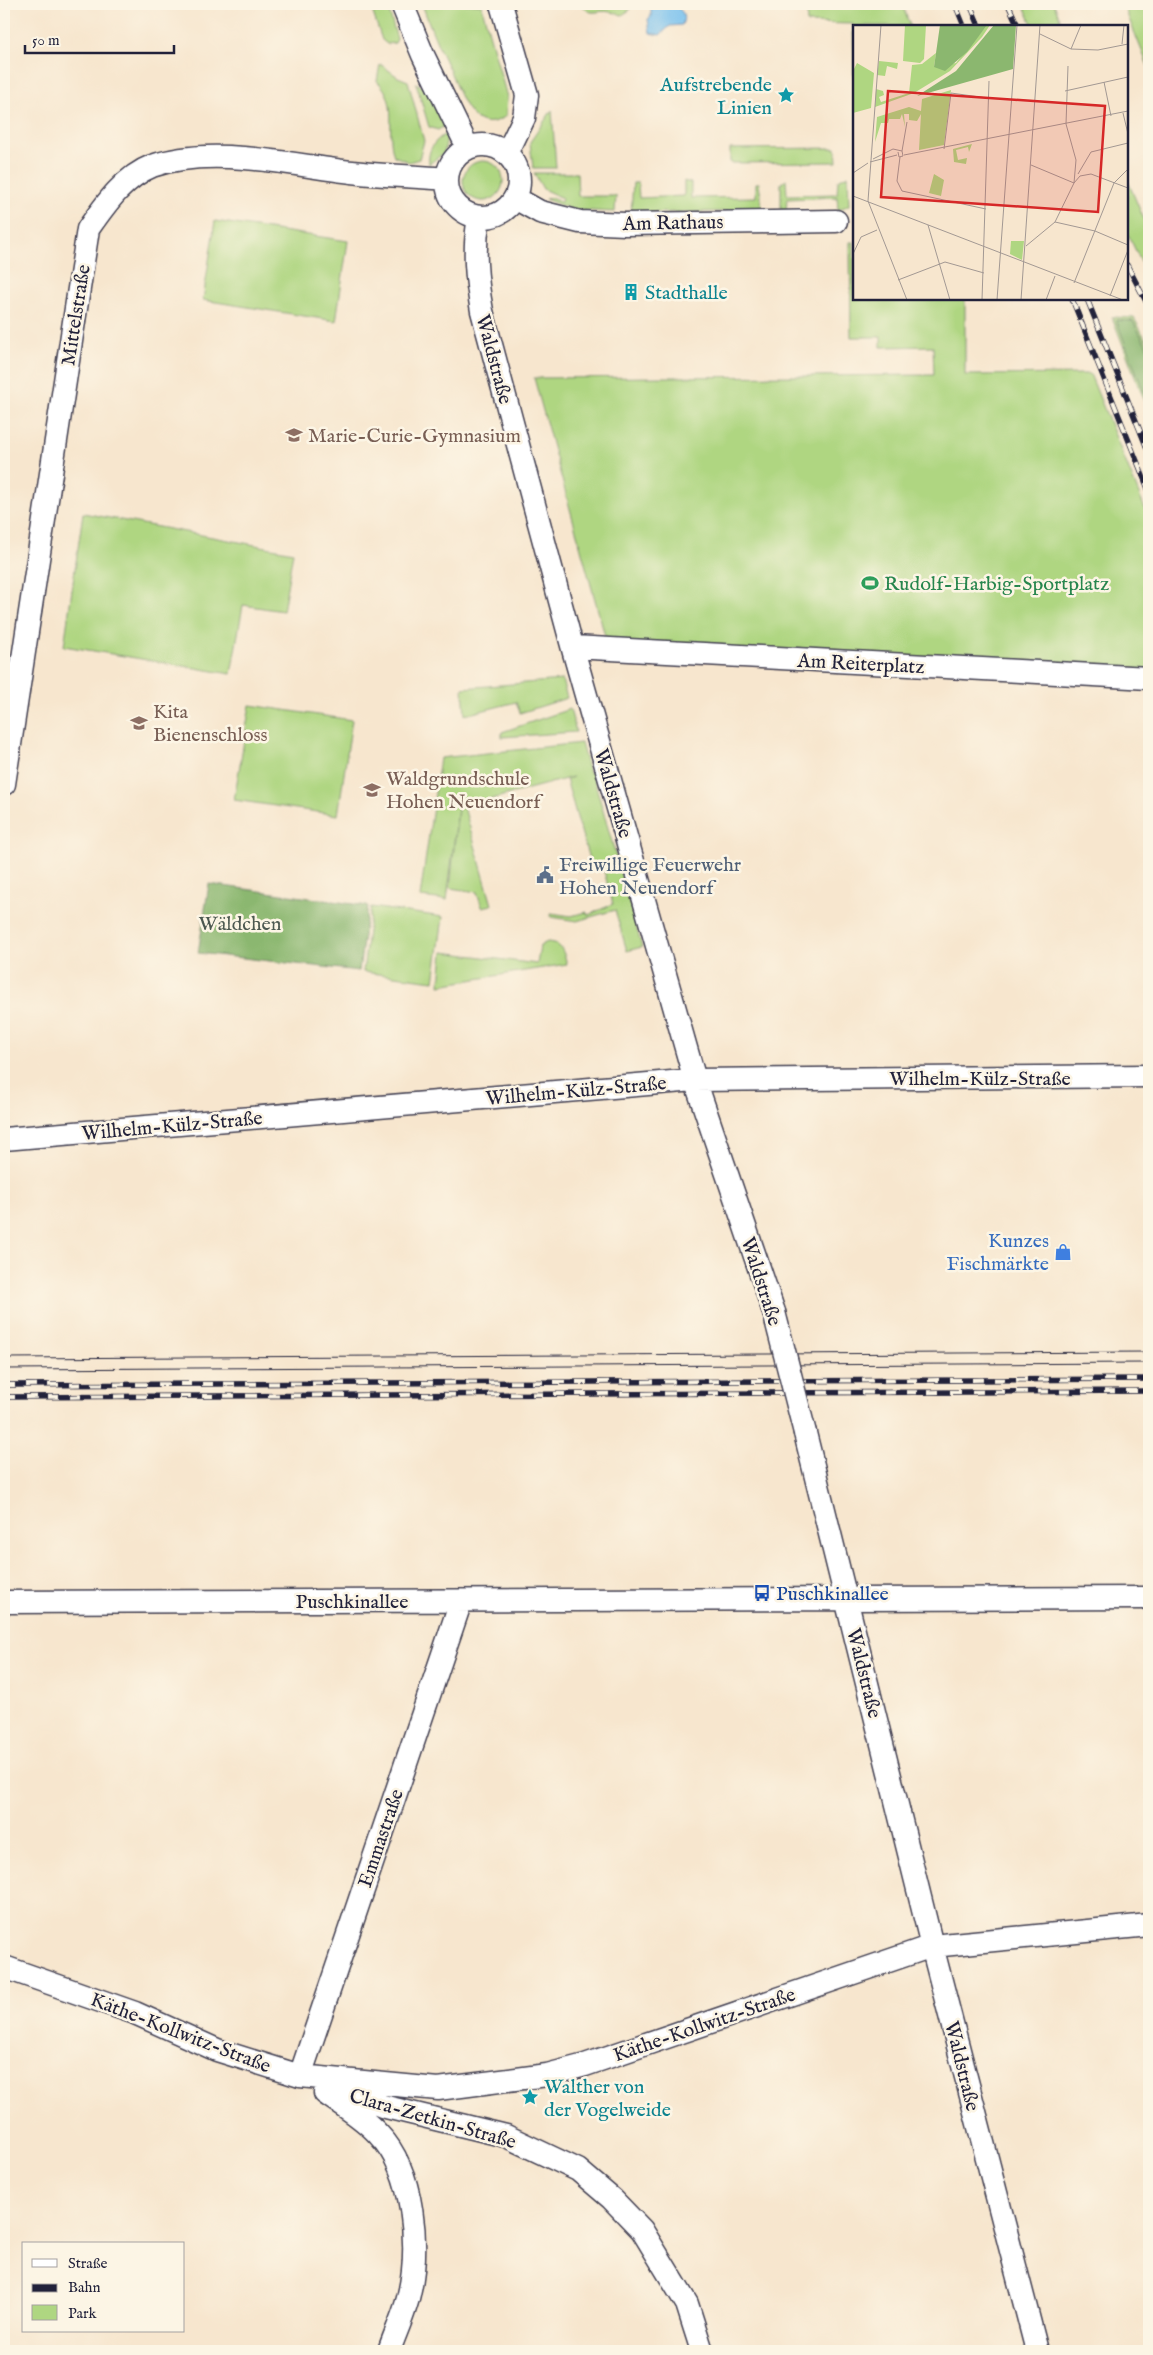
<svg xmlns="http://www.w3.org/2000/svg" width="1153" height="2355" font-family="'IM FELL English',serif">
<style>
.green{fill:#afd681;stroke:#687c5e}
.forest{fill:#8bb76f;stroke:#566c55}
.water{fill:#76c0ef;stroke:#4c7195}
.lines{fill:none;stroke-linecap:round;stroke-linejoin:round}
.street-casing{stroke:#423f51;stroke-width:25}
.street{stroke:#fff;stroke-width:22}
.tram{stroke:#22223b;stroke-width:1}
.rail-casing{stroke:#22223b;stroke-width:5.5}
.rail{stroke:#fcf5e5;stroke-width:4;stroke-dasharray:11;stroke-linecap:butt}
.street-bridge-casing{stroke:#423f51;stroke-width:25;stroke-linecap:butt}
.street-bridge{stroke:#fff;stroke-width:22}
.labels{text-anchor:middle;stroke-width:5;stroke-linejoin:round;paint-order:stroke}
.culture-label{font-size:20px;fill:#0d838f;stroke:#fcf5e5;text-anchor:start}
.street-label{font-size:20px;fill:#22223b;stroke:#fcf5e5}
.education-label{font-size:20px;fill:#785e54;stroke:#fcf5e5;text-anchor:start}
.leisure-label{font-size:20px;fill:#27864d;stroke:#fcf5e5;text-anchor:start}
.service-label{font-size:20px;fill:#4e5e75;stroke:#fcf5e5;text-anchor:start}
.park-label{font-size:20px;fill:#4c5850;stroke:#fcf5e5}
.shop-label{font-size:20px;fill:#366cbe;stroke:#fcf5e5;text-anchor:end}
.transit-label{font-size:20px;fill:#164399;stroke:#fcf5e5;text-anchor:start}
.inset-road{fill:none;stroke:#a29893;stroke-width:1}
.view{fill:#d62828;fill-opacity:0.15;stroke:#d62828;stroke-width:2.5}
.inset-edge{fill:none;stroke:#22223b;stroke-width:2.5}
</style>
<rect width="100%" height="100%" fill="#fcf5e5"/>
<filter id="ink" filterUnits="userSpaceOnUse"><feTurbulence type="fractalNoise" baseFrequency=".02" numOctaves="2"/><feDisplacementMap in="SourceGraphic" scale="10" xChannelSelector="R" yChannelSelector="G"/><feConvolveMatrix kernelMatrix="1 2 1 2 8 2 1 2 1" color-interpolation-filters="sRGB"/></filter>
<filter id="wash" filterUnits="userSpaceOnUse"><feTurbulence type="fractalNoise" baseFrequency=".0096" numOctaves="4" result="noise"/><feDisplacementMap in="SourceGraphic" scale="20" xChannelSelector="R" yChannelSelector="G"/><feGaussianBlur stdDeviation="1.12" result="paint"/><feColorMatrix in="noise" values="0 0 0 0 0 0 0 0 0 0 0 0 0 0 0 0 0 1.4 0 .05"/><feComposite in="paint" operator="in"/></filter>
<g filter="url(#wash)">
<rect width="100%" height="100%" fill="#f7e6ce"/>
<path class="green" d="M 370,4 L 387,4 L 397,39 L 395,43 L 387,44 L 382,40 Z
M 422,4 L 481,4 L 507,97 L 506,116 C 471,140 459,91 449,69 C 438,47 430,26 422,4 Z
M 582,4 L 631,4 L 630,10 L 622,15 C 618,14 614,12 610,12 C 597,9 590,18 582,4 Z
M 806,4 L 902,4 L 910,26 L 854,26 L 854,78 L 853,24 L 807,23 Z
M 1023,4 L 1054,4 L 1063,26 L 1033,26 Z
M 1123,4 L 1149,4 L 1149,66 L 1148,66 Z
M 380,64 L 398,77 L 408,81 L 424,141 L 419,159 L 409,162 L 394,156 C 385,130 400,102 377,81 Z
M 416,83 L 429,90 L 446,125 L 438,130 L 429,127 Z
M 552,110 L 556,168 L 533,168 L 530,142 Z
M 448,133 L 444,153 L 429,164 C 427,150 435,139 448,133 Z
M 836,148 L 837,162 L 730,163 L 730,149 Z
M463 181a20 20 0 1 1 40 0a20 20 0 1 1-40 0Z
M 534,173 L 577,173 L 578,196 L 616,196 L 615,212 L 573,210 L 545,199 L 551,198 L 561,202 L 562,198 L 543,189 Z
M 848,175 L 849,205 L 838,210 L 837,197 L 787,199 L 786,211 L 781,210 L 781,183 L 786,180 L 787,195 L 837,194 L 838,180 Z
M 1127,179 L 1145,222 L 1149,223 L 1149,279 L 1127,232 Z
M 684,181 L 691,183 L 691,198 L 756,197 L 756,183 L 759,183 L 762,207 L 758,211 L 631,213 L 633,183 L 638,183 L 639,198 L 684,196 Z
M 215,221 L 348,241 L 336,321 L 203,300 Z
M 850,242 L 854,242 L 854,299 L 965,299 L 965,375 L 1090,374 L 1149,519 L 1149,677 L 608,647 L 534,378 L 934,375 L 933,346 L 881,347 L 881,337 L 851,337 Z
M 1112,317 L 1134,318 L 1149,345 L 1149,350 L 1133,321 L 1116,320 L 1149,405 L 1149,412 Z
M 83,513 L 293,552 L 283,611 L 243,605 L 231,674 L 64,646 Z
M 562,680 L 567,698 L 520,713 L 516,702 L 465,715 L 463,688 Z
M 250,705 L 352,720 L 338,815 L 234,800 Z
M 570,709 L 576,732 L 502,737 L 502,732 Z
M 581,743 L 589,773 L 592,772 L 642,947 L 627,951 L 615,910 L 577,921 L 551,917 L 551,913 L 571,916 L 587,912 L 588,915 L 613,904 L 602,864 L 591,866 L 566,779 L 573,777 L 458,808 L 447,900 L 420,897 L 440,758 Z
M 464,807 L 492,905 L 482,907 L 477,892 L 450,888 L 458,808 Z
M 371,907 L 443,917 L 434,981 L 363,972 Z
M 547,942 C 562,943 563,951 567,964 L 440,985 L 443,952 L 537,964 L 540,946 Z"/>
<path class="forest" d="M 1116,320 L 1133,321 L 1149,350 L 1149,405 Z
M 209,884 L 368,906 L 359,971 L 198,953 Z"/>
<path class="water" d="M 654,4 C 668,4 690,6 682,25 L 670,26 L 660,35 L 650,33 L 648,19 L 651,17 L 651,8 Z"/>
</g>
<g filter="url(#ink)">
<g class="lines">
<g class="street-casing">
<path id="street" d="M 402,4 L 423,55 L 468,148
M 501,4 L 527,95 L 524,118 L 513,141 L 505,152
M447 181a36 36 0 1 1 72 0a36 36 0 1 1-72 0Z
M 515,198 L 540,212 L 580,222 L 625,224 L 836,221
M 479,217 C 473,250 476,278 482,311 L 574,653 L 695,1080 L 774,1312
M 573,647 L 1149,678
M 4,784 L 88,229 C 105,205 124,177 152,166 C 211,145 291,165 352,172 C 384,176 415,176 447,179
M 4,1139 L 695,1080 L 1149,1076
M 805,1433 L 932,1946 L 1037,2351
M 4,1602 L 1149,1598
M 4,1967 L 135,2013 L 217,2050 L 300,2076 L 438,2089 L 547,2075 L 585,2065 L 932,1946 L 1149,1925
M 300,2076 L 461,1601
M 332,2087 L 382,2106 L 506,2136 L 578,2170 L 612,2199 L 642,2230 L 687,2304 L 702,2351
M 325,2093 C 343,2106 364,2118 379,2135 C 414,2171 420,2247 409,2294 C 405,2313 395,2333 389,2351"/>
</g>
<use href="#street" class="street"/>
<path class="tram" d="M 4,1358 L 1149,1352
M 4,1369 L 1149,1363"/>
<g class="rail-casing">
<path id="rail" d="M 955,4 L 964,26
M 970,4 L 979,26
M 1008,4 L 1018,26
M 1127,265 L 1149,307
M 1072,299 L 1149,491
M 1087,299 L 1149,453
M 4,1385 L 1149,1379
M 4,1397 L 1149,1391"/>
</g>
<use href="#rail" class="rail"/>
<g class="street-bridge-casing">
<path id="street-bridge" d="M 774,1312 L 805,1433"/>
</g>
<use href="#street-bridge" class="street-bridge"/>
</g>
</g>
<defs>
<g id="sight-bare" transform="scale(1.35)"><path d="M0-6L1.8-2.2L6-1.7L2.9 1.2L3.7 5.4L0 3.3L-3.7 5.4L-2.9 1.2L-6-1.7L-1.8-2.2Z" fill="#0f9aa8" stroke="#fcf5e5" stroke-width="2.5" paint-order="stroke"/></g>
<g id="building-bare" transform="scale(1.35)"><path d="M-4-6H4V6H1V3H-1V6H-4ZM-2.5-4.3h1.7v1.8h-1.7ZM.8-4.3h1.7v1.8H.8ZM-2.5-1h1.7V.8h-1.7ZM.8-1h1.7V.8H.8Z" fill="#0f9aa8" stroke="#fcf5e5" stroke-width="2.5" paint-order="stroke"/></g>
<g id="school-bare" transform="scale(1.35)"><path d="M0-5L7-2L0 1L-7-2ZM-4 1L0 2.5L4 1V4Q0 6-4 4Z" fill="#8d6e63" stroke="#fcf5e5" stroke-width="2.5" paint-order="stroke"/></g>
<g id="stadium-bare" transform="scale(1.35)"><path d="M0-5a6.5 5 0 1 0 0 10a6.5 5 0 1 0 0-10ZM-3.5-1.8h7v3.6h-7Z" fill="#2e9e5b" stroke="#fcf5e5" stroke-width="2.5" paint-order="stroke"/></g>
<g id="civic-bare" transform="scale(1.35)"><path d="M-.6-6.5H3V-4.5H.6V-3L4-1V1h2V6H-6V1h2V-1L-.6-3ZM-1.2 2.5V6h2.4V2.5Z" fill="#5c6f8a" stroke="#fcf5e5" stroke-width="2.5" paint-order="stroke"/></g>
<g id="shop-bare" transform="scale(1.35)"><path d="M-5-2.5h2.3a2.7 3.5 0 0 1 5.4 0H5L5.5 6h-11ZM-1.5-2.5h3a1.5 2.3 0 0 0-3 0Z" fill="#3f7fe0" stroke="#fcf5e5" stroke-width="2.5" paint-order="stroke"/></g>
<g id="bus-bare" transform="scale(1.35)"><path d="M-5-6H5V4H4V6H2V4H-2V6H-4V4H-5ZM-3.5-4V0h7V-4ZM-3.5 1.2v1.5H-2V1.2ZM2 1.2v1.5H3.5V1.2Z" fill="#1a4fb4" stroke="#fcf5e5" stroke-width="2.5" paint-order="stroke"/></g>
</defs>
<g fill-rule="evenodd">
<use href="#sight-bare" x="786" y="95"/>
<use href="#building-bare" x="631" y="292"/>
<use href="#school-bare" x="294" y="435"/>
<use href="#stadium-bare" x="870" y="583"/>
<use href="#school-bare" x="139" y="723"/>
<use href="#school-bare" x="372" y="790"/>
<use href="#civic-bare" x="545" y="875"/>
<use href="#shop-bare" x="1063" y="1252"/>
<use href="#bus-bare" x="762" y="1593"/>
<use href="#sight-bare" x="530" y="2097"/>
</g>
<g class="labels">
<g class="culture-label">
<text x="772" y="91" text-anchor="end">Aufstrebende<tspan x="772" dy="23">Linien</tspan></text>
<text x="645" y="299">Stadthalle</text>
<text x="544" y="2093">Walther von<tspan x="544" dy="23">der Vogelweide</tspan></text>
</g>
<g class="street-label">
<text transform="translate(673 222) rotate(-1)" y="7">Am Rathaus</text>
<text transform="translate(75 315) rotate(-81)" y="7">Mittelstraße</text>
<text transform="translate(495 359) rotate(75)" y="7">Waldstraße</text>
<text transform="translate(861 663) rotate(3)" y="7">Am Reiterplatz</text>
<text transform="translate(614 793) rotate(74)" y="7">Waldstraße</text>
<text x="980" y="1085">Wilhelm-Külz-Straße</text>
<text transform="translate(576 1090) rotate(-5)" y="7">Wilhelm-Külz-Straße</text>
<text transform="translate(172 1125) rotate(-5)" y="7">Wilhelm-Külz-Straße</text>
<text transform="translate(762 1281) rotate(72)" y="7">Waldstraße</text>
<text x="352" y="1608">Puschkinallee</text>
<text transform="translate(865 1673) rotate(76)" y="7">Waldstraße</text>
<text transform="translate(380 1838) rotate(-71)" y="7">Emmastraße</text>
<text transform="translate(704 2024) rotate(-19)" y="7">Käthe-Kollwitz-Straße</text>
<text transform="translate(181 2032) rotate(21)" y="7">Käthe-Kollwitz-Straße</text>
<text transform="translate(963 2066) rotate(76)" y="7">Waldstraße</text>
<text transform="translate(433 2118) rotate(16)" y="7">Clara-Zetkin-Straße</text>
</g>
<g class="education-label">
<text x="308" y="442">Marie-Curie-Gymnasium</text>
<text x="153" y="718">Kita<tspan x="153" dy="23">Bienenschloss</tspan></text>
<text x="386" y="785">Waldgrundschule<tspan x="386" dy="23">Hohen Neuendorf</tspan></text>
</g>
<g class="leisure-label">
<text x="884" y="590">Rudolf-Harbig-Sportplatz</text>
</g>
<g class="service-label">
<text x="559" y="871">Freiwillige Feuerwehr<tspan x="559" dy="23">Hohen Neuendorf</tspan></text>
</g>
<g class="park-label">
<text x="240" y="930">Wäldchen</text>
</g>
<g class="shop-label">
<text x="1049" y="1247">Kunzes<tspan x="1049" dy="23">Fischmärkte</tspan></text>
</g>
<g class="transit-label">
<text x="776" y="1600">Puschkinallee</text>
</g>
</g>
<g transform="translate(853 25)">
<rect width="275" height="275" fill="#f7e6ce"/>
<path d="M 52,0 L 73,0 L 71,34 L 67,38 L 50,36 ZM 134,0 L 137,0 L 129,12 L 97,46 L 61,68 L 22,82 L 23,64 L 30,66 L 31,70 L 26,72 L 28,77 L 56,68 L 59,40 L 69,39 L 83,28 L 81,42 L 103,38 ZM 26,36 L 45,38 L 44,44 L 34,41 L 32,51 L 24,50 ZM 4,38 L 21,48 L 18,83 L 0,88 L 0,46 ZM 98,65 L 91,120 L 66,125 L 68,89 L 64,96 L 56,95 L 56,89 L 51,89 L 52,102 L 49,89 L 47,94 L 36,94 L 35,98 L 28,98 L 22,117 L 24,92 L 56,82 L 68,86 L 69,74 ZM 119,119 L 116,127 L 115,122 L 103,125 L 105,135 L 114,133 L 113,139 L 101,137 L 100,124 ZM 81,149 L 91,155 L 88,171 L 76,168 ZM 158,216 L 171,216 L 169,235 L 157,229 Z" fill="#afd681"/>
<path d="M 87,0 L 134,0 L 114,27 L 92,46 L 81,42 ZM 141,0 L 163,0 L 160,44 L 64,71 L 103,46 Z" fill="#8bb76f"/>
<path class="inset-road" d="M 28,0 L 15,176 L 54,275M 187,9 L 218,24 L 245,25 L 275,19M 269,19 L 271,0M 218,24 L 228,0M 251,57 L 258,91M 212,66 L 275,52M 270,88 L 275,109M 91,124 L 98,68 L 134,73M 49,126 L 54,97M 51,130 L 275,86M 47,132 L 44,156 L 49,166 L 133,184M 20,134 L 40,124 L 49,126 L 50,131 L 46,132 L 45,127M 17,137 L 44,130M 178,140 L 221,158M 0,148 L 15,138M 225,149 L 238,127 L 275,118M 221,158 L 227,151 L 238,149 L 275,163M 0,171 L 270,275M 202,197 L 242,206 L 275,220M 75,200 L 97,275M 173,221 L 202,197 L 221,158 L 223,135 L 213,99 L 215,41M 0,229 L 8,212 L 24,205M 45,255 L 92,237 L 131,248M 221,258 L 261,158 L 275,144M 257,271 L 275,225M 129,275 L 136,56M 144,275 L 164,0M 168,275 L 187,0M 193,275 L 202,251"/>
<path class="view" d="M 35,66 L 252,81 L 245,187 L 28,172 Z"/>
<rect width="275" height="275" class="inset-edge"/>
</g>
<rect width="1153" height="2355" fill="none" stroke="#fcf5e5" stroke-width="20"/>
<rect x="22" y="2242" width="162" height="90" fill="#fcf5e5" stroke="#a5a1a1"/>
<rect x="32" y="2259" width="25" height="8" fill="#ffffff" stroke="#a5a1a1"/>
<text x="68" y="2268" font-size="15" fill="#22223b">Straße</text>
<rect x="32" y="2284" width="25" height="8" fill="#22223b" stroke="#a5a1a1"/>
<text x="68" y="2292" font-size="15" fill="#22223b">Bahn</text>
<rect x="32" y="2305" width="25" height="15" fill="#afd681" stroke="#a5a1a1"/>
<text x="68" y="2318" font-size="15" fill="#22223b">Park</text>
<path d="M25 45v8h149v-8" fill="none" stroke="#22223b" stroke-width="2.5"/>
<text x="32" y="45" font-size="15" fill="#22223b" stroke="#fcf5e5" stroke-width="4" paint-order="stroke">50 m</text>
</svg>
